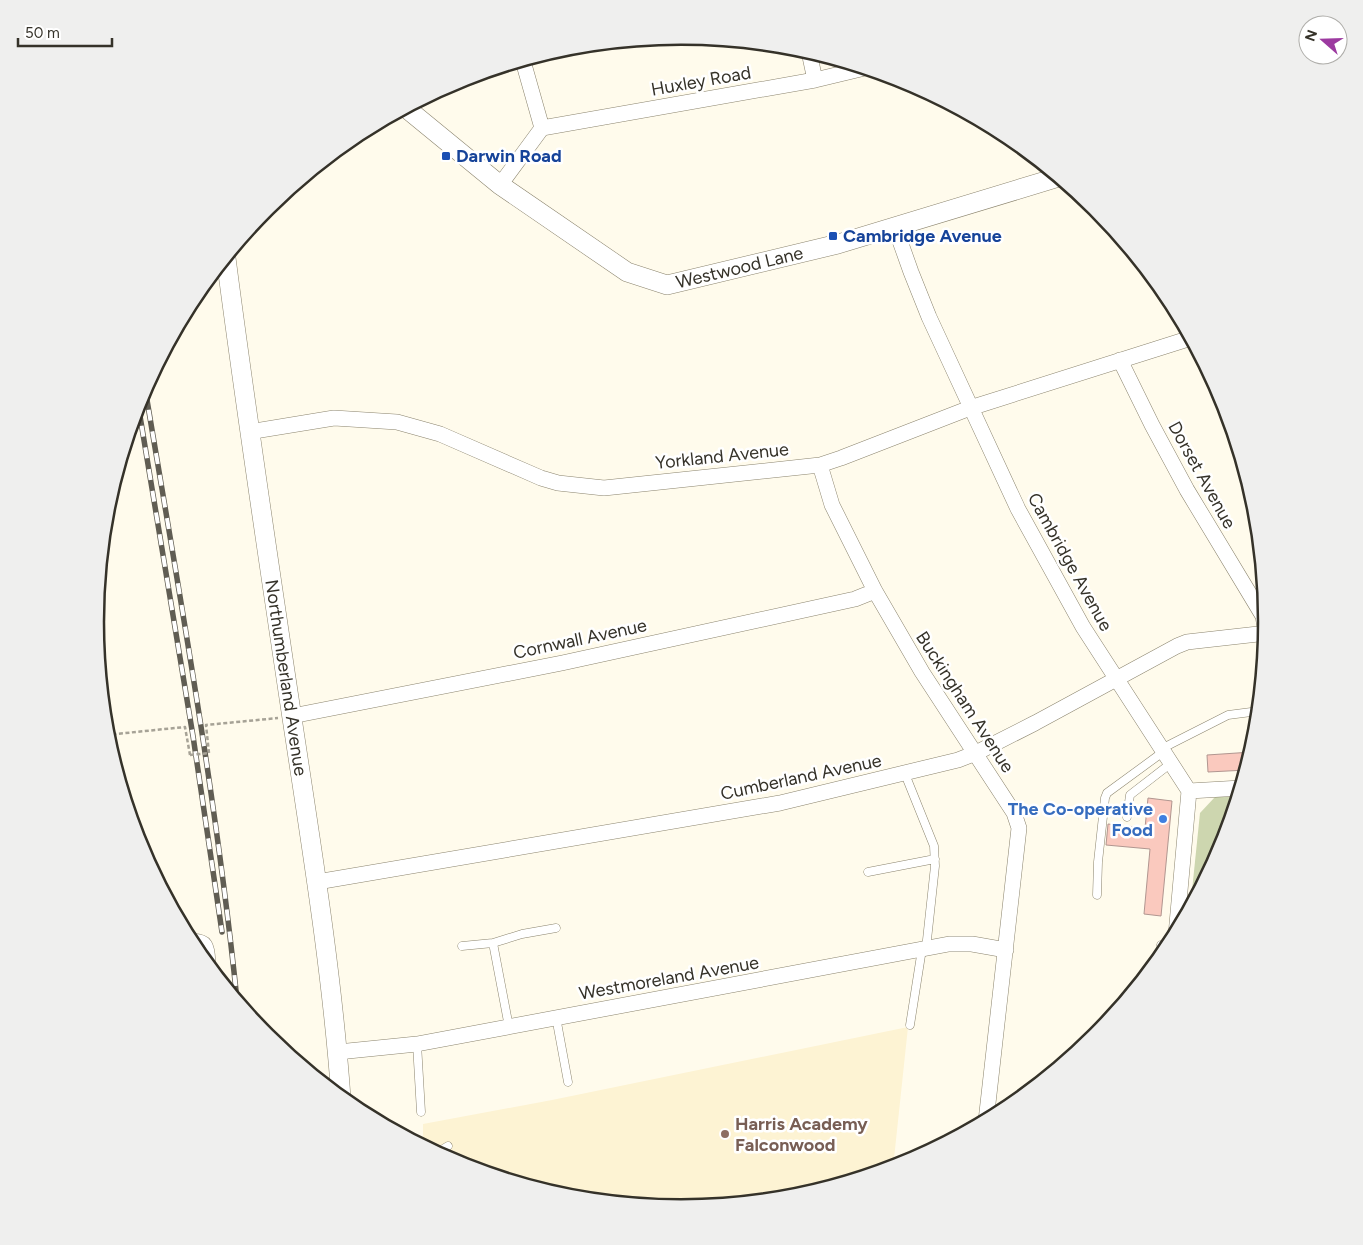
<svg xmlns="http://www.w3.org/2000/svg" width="1363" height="1245" font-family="Figtree,sans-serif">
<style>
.built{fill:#fdf3d3}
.green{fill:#cdd6af}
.building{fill:#fac9be;stroke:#b19690}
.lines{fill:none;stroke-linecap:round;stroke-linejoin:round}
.service-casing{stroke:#8b846e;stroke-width:9}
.minor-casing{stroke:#8b846e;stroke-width:16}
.tertiary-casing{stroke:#8b846e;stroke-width:20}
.path{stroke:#a6a296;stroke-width:2.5;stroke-dasharray:4 2.5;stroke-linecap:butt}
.service{stroke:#fff;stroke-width:8}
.minor{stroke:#fff;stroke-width:15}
.tertiary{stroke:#fff;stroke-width:19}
.rail-casing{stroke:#605d53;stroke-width:5.5}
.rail{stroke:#fff;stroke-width:4;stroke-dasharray:11;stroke-linecap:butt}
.path-bridge{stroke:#a6a296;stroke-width:2.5;stroke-dasharray:4 2.5;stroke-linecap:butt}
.transit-dot{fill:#1a4fb4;stroke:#fff;stroke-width:2}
.shop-dot{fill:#3f7fe0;stroke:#fff;stroke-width:2}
.education-dot{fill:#8d6e63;stroke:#fff;stroke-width:2}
.labels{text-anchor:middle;stroke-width:5;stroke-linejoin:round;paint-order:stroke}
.street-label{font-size:18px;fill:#353229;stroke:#fff}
.transit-label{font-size:18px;font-weight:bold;fill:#164399;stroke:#fff;text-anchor:start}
.shop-label{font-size:18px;font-weight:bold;fill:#366cbe;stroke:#fff;text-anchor:end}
.education-label{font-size:18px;font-weight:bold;fill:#785e54;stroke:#fff;text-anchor:start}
.rim{fill:none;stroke:#353229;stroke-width:2.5}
</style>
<rect width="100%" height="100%" fill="#fffbec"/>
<path class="built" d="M 908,1027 L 893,1168 L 796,1198 L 681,1209 L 567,1197 L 457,1164 L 423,1146 L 423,1124 L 552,1100 Z"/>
<path class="green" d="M 1239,796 L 1223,847 L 1190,910 L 1200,813 L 1215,797 Z"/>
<path class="building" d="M 1252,752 L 1247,770 L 1208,772 L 1207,755 Z
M 1148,798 L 1172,801 L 1161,916 L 1144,914 L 1150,849 L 1106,845 L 1108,824 L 1145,828 Z"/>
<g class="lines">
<g class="service-casing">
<path id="service" d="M 1161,749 L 1228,715 L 1259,711
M 905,774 L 934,846 L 935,866 L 926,949
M 1127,817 L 1130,795 L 1170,764
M 868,872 L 935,859
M 1097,895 L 1098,862 L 1105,798 L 1107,793 L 1163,752
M 189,938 C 214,936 210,951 212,970
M 493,943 L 522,934 L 556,928
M 1161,945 L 1170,946
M 462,946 L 493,943 L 509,1027
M 556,1017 L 568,1082
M 910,1025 L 922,949
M 417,1044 L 421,1112
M 1077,1053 L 1078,1047 L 1083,1048
M 439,1154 L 440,1151 L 448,1146"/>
</g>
<g class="minor-casing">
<path id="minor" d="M 809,52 L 815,80
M 523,61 L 542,128
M 542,128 L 815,80 L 865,68
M 500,185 L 542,128
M 895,227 L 911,272 L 929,317 L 1018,509 L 1083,627 L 1189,791 L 1176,935
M 1120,360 L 1152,425 L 1187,490 L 1263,616 L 1266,633
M 249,432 L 334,418 L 397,422 L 440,434 L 541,478 L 558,483 L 604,488 L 820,465 L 841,458 L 970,408 L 1191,338
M 820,465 L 832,505 L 875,591 L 922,672 L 1014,813 L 1019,828 L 986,1121
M 292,716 L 562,663 L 855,599 L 875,591
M 1189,791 L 1241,788
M 317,882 L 780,803 L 958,760 L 976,753 L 1035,723 L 1177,646 L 1187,642 L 1267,633
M 338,1052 L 417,1044 L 949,944 L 972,944 L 1006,950"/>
</g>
<g class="tertiary-casing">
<g id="tertiary">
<path id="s1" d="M 406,108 L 500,185 L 627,272 L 667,285 L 838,244 L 1059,177"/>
<path id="s2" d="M 226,258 C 246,412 269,565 292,718 C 311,844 332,971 341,1098"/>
</g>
</g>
<path class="path" d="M 106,735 L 185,727 L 190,755
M 209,753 L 206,725 L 278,718"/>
<use href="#service" class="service"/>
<use href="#minor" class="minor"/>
<use href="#tertiary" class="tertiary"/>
<g class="rail-casing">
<path id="rail" d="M 145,388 C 179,592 216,795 237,1000
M 138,404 L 193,736 L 222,932"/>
</g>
<use href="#rail" class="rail"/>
<path class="path-bridge" d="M 190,755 L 209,753"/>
</g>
<g class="transit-dot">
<rect x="441" y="151" width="10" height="10" rx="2.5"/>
<rect x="828" y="231" width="10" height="10" rx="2.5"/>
</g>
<circle class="shop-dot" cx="1163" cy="819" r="5"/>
<circle class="education-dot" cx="725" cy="1134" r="5"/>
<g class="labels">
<g class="street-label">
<text transform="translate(701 81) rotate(-10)" y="6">Huxley Road</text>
<text dy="6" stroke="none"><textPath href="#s1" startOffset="392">Westwood Lane</textPath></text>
<text transform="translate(722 456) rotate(-6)" y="6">Yorkland Avenue</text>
<text transform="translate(1202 475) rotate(61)" y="6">Dorset Avenue</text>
<text transform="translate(1070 562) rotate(61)" y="6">Cambridge Avenue</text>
<text transform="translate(580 639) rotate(-12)" y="6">Cornwall Avenue</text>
<text dy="6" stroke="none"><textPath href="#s2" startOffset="424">Northumberland Avenue</textPath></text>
<text transform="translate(965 702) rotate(57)" y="6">Buckingham Avenue</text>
<text transform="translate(801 777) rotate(-12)" y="6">Cumberland Avenue</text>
<text transform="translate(669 978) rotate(-10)" y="6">Westmoreland Avenue</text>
</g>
<g class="transit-label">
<text x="456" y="162">Darwin Road</text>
<text x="843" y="242">Cambridge Avenue</text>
</g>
<g class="shop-label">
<text x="1153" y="815">The Co-operative<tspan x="1153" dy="21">Food</tspan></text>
</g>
<g class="education-label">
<text x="735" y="1130">Harris Academy<tspan x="735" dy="21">Falconwood</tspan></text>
</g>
</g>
<path d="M0 0H1363V1245H0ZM104 622a577 577 0 1 1 1154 0a577 577 0 1 1-1154 0Z" fill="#efefee" fill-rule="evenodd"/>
<path class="rim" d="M104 622a577 577 0 1 1 1154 0a577 577 0 1 1-1154 0Z"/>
<g transform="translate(1323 40) rotate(290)"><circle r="24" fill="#ffffff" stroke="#aeada9"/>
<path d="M0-4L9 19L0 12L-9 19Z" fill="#9c3aa0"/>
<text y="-8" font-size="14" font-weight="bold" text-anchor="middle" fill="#353229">N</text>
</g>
<path d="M18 38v8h94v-8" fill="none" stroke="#353229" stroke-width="2.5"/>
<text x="25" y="38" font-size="15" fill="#353229" stroke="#ffffff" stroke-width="4" paint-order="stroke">50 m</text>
</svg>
